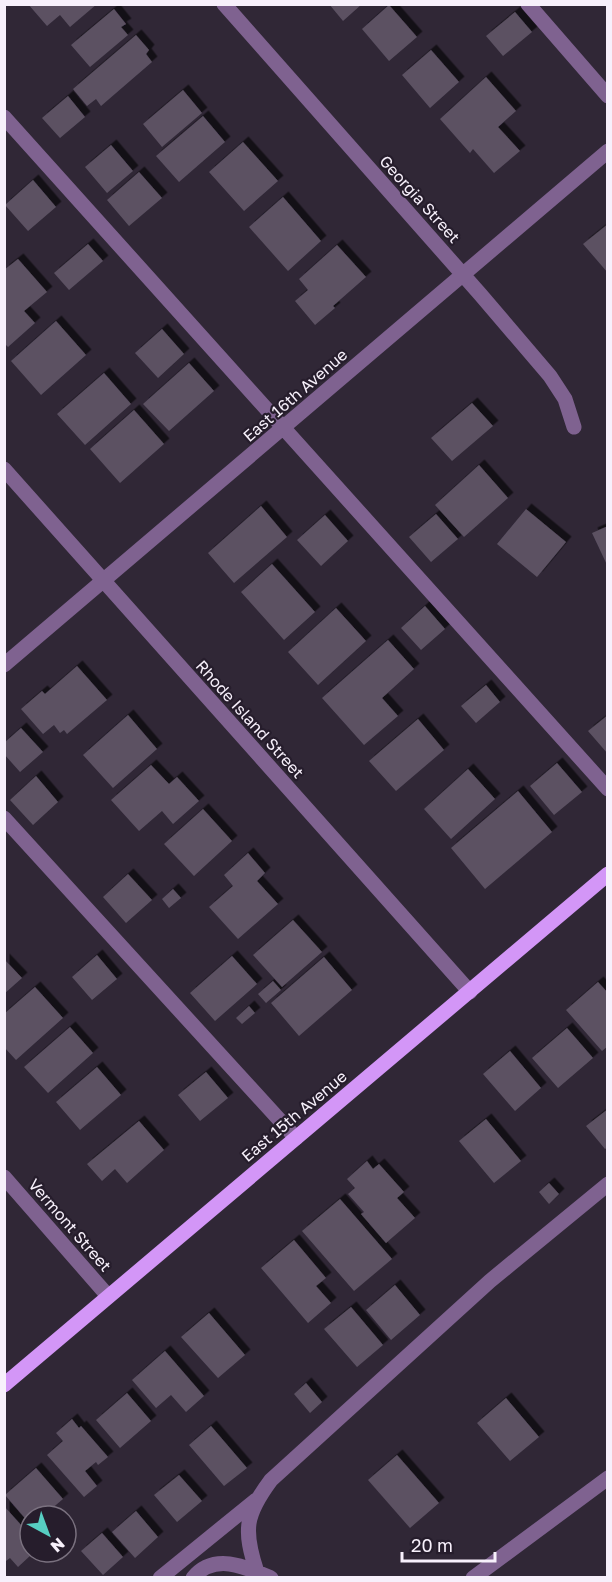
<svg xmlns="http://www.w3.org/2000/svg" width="612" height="1582" font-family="'Golos Text',sans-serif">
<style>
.building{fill:#5b5162;filter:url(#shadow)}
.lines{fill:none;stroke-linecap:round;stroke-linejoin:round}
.minor{stroke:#7f6290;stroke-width:15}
.major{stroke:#d396f7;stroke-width:15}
.labels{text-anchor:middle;stroke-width:4.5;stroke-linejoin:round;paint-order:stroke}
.street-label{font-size:16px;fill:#f7f0fb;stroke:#261d2c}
</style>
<defs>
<filter id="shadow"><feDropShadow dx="5.5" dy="-5.5" stdDeviation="0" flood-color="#0009"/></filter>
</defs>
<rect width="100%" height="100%" fill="#302736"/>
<path class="building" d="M 28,4 L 97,4 L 70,27 L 60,15 L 47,26 Z
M 329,4 L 362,4 L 343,21 Z
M 389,5 L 417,37 L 389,61 L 362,29 Z
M 114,9 L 126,24 L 121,27 L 128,35 L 90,67 L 71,45 Z
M 515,12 L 532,32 L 503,56 L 486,36 Z
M 136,35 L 149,50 L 146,54 L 152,62 L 101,106 L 96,99 L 87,106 L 73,89 Z
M 431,50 L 459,82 L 430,108 L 402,75 Z
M 486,77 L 516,111 L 498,127 L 520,151 L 494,173 L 473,149 L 470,153 L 440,119 Z
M 183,90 L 202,113 L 162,147 L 143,124 Z
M 68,96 L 85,117 L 60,138 L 42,118 Z
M 203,116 L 225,142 L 179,182 L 156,156 Z
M 243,142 L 278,181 L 244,211 L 209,172 Z
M 111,145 L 133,171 L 107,193 L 85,167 Z
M 139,172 L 162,198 L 129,226 L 107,200 Z
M 33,180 L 56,207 L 28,231 L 5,205 Z
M 283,197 L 321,241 L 288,271 L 249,227 Z
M 608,224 L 608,273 L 583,244 Z
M 88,244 L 103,261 L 69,290 L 54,273 Z
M 337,245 L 366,277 L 333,306 L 335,308 L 315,325 L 295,301 L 308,290 L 299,279 Z
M 18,259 L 47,292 L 24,311 L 35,323 L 8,347 L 4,343 L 4,270 Z
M 56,321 L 86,355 L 41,395 L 11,361 Z
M 162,329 L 184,354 L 158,378 L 135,353 Z
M 189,363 L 214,391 L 169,431 L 143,404 Z
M 104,373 L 131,404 L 85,445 L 57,414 Z
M 472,403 L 493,426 L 452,461 L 431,438 Z
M 134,410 L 164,444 L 120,483 L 90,449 Z
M 479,465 L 508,498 L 464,537 L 435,505 Z
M 261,506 L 287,537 L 234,583 L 208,553 Z
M 526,509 L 566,542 L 537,577 L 497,544 Z
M 436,514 L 458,539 L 431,562 L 409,537 Z
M 325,515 L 348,541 L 321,566 L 297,540 Z
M 608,526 L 608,567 L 592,533 Z
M 272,564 L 315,612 L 284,640 L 241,592 Z
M 425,606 L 445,629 L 421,650 L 401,628 Z
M 336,608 L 366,641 L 318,685 L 288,652 Z
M 388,640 L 414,669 L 382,698 L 398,716 L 364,745 L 322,698 Z
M 77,666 L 107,700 L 67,734 L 64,730 L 60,733 L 54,725 L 43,734 L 21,709 L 42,691 L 45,694 Z
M 486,685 L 500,702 L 476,723 L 461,706 Z
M 128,715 L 157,749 L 113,788 L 83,755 Z
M 608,715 L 608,754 L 588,731 Z
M 418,719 L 444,750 L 396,791 L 369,761 Z
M 21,728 L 43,752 L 20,772 L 4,754 L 4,743 Z
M 557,763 L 582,792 L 554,815 L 530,786 Z
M 151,765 L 169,784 L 177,777 L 199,801 L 173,824 L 162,811 L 139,831 L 111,800 Z
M 468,769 L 495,799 L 451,839 L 424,809 Z
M 36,776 L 58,802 L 33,825 L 10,800 Z
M 518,791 L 552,832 L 485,889 L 451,848 Z
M 203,809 L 232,841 L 194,876 L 164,844 Z
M 248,853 L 265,873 L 257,881 L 278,904 L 238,939 L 209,907 L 233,886 L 224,875 Z
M 128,874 L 152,900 L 126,923 L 103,897 Z
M 173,889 L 181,898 L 169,908 L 162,899 Z
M 293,920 L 322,952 L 282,987 L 253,955 Z
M 97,955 L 117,979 L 92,1000 L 72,977 Z
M 232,956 L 257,984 L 215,1021 L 190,993 Z
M 324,957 L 352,990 L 299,1036 L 271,1003 Z
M 4,959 L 22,978 L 4,994 Z
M 273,981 L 281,990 L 266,1003 L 258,994 Z
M 598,982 L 608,993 L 608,1046 L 602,1051 L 566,1010 Z
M 35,987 L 63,1018 L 16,1060 L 4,1047 L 4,1014 Z
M 249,1006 L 255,1013 L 242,1024 L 236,1018 Z
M 70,1027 L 93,1053 L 48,1093 L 24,1067 Z
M 567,1028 L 593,1058 L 558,1088 L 532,1058 Z
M 510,1051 L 541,1088 L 515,1111 L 483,1074 Z
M 97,1067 L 121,1095 L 80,1130 L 56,1102 Z
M 206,1072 L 228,1098 L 200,1121 L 178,1095 Z
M 608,1109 L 608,1147 L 605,1149 L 586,1126 Z
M 486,1119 L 521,1161 L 494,1183 L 459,1141 Z
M 139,1121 L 164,1150 L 127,1183 L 115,1169 L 102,1181 L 87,1164 Z
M 367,1161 L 373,1169 L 379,1164 L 404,1192 L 397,1198 L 415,1218 L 386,1243 L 361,1214 L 364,1212 L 348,1194 L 355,1188 L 347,1179 Z
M 549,1183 L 559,1194 L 549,1204 L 539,1192 Z
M 340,1199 L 392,1259 L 354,1291 L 302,1231 Z
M 294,1240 L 326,1278 L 316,1286 L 331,1303 L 308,1323 L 261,1268 Z
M 395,1285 L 420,1315 L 391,1340 L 366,1310 Z
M 351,1307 L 383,1345 L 357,1367 L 324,1329 Z
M 209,1313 L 245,1355 L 218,1378 L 181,1337 Z
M 165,1351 L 204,1396 L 186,1412 L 171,1395 L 156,1408 L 132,1380 Z
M 306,1383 L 322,1402 L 310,1413 L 294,1394 Z
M 127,1393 L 151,1421 L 120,1448 L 96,1420 Z
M 506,1398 L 539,1437 L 510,1461 L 477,1423 Z
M 72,1419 L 79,1428 L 81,1426 L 108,1457 L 98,1465 L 96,1462 L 85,1471 L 97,1486 L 84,1497 L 47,1455 L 63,1441 L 56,1433 Z
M 211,1426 L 247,1468 L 224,1486 L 189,1445 Z
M 397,1455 L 439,1503 L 410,1528 L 368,1480 Z
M 36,1468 L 63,1499 L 43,1516 L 30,1516 L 30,1524 L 5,1495 Z
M 179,1475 L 202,1501 L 177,1522 L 154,1495 Z
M 4,1506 L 30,1535 L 30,1540 L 23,1546 L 31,1555 L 18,1567 L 10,1558 L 6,1561 L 4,1559 Z
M 136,1511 L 158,1537 L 135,1558 L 112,1532 Z
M 102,1533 L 123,1557 L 103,1575 L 81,1551 Z"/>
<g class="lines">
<path class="minor" d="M 224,4 L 480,294 L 550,376 L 565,399 L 574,427
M 528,4 L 608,96
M 4,117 L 608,789
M 4,469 L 470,992
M 4,665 L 608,151
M 4,818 L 296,1138
M 4,1177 L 108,1296
M 257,1572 C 243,1530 245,1515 271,1480 L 490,1281 L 608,1184
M 160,1578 L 256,1500
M 193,1578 C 214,1552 246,1567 271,1578
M 473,1578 L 608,1478"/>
<path class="major" d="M 4,1385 L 608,874"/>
</g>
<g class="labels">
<g class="street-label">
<text transform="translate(420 199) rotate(48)" y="6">Georgia Street</text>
<text transform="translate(295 395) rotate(-41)" y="6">East 16th Avenue</text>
<text transform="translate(250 719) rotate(48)" y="6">Rhode Island Street</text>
<text transform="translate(294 1116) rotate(-40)" y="6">East 15th Avenue</text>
<text transform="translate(70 1225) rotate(49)" y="6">Vermont Street</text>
</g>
</g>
<rect width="612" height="1582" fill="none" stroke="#f7f0fb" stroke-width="12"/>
<g transform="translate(48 1534) rotate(139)"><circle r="28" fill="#261d2c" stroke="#7a717f" stroke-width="1.5"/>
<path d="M0-4.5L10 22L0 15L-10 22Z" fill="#57cec2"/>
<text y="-9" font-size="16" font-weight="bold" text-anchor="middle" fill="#f7f0fb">N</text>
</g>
<path d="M402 1552v9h93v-9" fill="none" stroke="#f7f0fb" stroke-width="3"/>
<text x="411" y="1552" font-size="18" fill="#f7f0fb" stroke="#261d2c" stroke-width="4.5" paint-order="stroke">20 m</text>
</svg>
